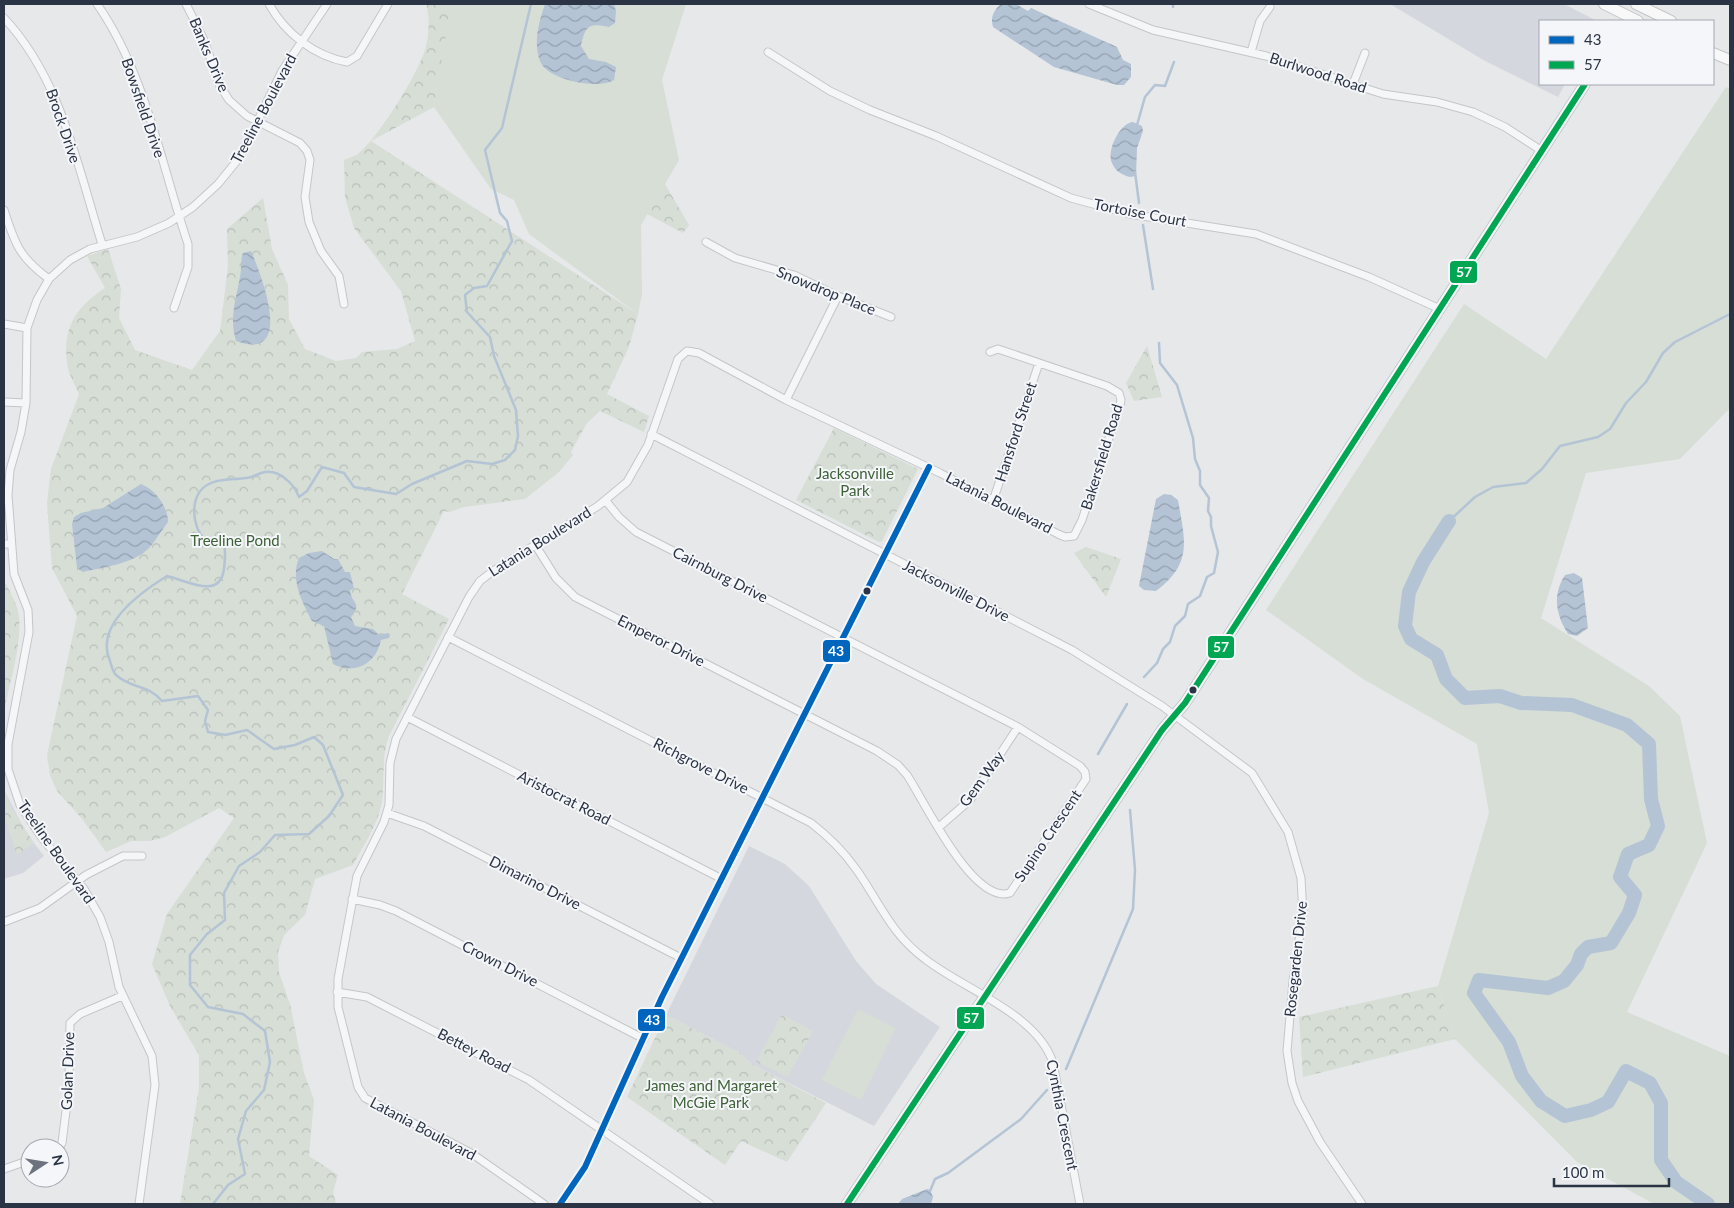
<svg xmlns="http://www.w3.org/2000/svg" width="1734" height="1208" font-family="Lato,sans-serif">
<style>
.built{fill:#d4d7dd}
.grass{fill:#d6ded6}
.park{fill:url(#park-crowns)}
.water{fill:url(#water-waves)}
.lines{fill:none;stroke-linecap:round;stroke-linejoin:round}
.stream{stroke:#b4c4d5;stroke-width:2.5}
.river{stroke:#b4c4d5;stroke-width:14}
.street-casing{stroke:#c4c6c8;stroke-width:9}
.secondary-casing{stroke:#c4c6c8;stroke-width:12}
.street{stroke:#f5f6f7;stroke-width:7}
.secondary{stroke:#f8f8f8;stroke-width:10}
.bus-1-casing{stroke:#f4f6f9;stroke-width:10}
.bus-2-casing{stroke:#f4f6f9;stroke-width:10}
.bus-1{stroke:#0065bd;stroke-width:6}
.bus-2{stroke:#00a651;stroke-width:6}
.bus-dot{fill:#2b3445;stroke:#f4f6f9;stroke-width:2}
.labels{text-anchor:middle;stroke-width:4;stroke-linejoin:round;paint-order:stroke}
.street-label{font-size:15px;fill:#2b3445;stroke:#f4f6f9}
.park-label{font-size:15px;fill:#3f6138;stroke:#f4f6f9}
.line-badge{stroke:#f4f6f9;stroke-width:2}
.badge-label{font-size:14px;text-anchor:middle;font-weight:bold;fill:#fff}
</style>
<defs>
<pattern id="park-crowns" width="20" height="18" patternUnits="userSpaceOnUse" patternTransform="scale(1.25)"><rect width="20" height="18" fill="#d6ded6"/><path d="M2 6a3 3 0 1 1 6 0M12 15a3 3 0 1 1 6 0" fill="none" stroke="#b8bfb9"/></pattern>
<pattern id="water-waves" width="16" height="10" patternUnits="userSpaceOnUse" patternTransform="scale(1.25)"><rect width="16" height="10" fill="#b4c4d5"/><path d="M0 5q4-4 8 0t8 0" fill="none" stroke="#93a0af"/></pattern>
</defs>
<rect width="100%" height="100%" fill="#e6e8ea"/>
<path class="built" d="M 1390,4 L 1564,4 L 1597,21 L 1540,21 L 1540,84 L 1565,84 L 1558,97 L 1485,61 Z
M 4,790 L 27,834 L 44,856 L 23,873 L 4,879 Z
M 749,846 L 785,864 L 809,886 L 856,961 L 876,984 L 940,1027 L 874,1126 L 753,1065 L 740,1053 L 670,1017 L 663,1021 Z"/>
<path class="grass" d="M 450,4 L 686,4 L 662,80 L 679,160 L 641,225 L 642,294 L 638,314 L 529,234 L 514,200 L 491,189 L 434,107 Z
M 1726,87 L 1730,89 L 1730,408 L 1680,459 L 1586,473 L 1541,618 L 1649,686 L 1680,716 L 1707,843 L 1627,1012 L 1730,1056 L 1730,1204 L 1654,1204 L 1577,1162 L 1455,1039 L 1438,986 L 1489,813 L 1477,744 L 1363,679 L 1266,610 L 1464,304 L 1546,359 Z
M 858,1009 L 896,1028 L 861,1100 L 822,1080 Z"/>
<path class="park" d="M 426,4 L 451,4 L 434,107 L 371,141 L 638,314 L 629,347 L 607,394 L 649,416 L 644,432 L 600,411 L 587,423 L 571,452 L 573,455 L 559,472 L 525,499 L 464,507 L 449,512 L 444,511 L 402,594 L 449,619 L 389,736 C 381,758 385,779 382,802 C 378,824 364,845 353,865 L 315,879 L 305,915 L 284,935 L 278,952 L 279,972 L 290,1004 L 304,1073 L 314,1100 L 309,1156 L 338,1175 L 333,1192 L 336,1204 L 180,1204 L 199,1088 L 199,1055 L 170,1006 L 152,964 L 167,914 L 234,818 L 219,808 L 165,837 L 150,841 L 131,841 L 106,852 L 83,820 L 57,791 L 50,775 L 47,755 L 77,616 L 52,568 L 47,503 L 51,469 L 79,394 C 76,386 70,377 68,368 C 61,331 74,308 105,288 L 87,256 L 108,249 L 121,289 L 119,318 L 135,350 L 192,370 L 220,331 L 228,266 L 227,229 L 263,198 L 272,249 L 288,285 L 289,319 L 305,349 L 336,361 L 356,358 L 362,352 L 397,349 L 415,341 L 401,291 L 354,228 L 345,197 L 344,160 C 348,158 353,157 358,154 C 377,140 421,70 426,46 C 429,34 430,16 426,4 Z
M 665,184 L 689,225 L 683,233 L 647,214 Z
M 1147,346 L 1162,397 L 1134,401 L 1126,383 Z
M 834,428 L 918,469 L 882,541 L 879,542 L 796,500 Z
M 1086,547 L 1121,559 L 1106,597 L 1074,553 Z
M 4,584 L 6,584 C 11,594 18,606 19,617 C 22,649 8,684 4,715 Z
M 4,790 L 11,807 L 34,843 L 17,855 L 4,816 Z
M 1438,986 L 1455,1039 L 1303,1077 L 1299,1017 Z
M 782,1014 L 813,1031 L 788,1077 L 756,1062 Z
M 670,1017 L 740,1053 L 753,1065 L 826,1103 L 787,1162 L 741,1141 L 725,1165 L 627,1097 L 663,1021 Z"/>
<path class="water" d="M 545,4 L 614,4 L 616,11 L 615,23 L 609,27 C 590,23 585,25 581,46 L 589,59 L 606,62 L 616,67 L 614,80 C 597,90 547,80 540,61 C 533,42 539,22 545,4 Z
M 1001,4 L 1016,4 L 1028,11 L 1031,8 L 1117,47 L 1123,60 L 1131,64 L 1131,77 L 1124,85 L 1117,85 L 1054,67 L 993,27 C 990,17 994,10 1001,4 Z
M 1133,122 L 1142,126 L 1143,131 L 1137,148 L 1136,176 L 1130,177 C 1122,175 1115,171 1112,163 C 1106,151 1120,123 1133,122 Z
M 251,251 C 261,274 296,363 236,341 C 229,318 236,299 240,277 C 242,268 240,261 243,253 Z
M 141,484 C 155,489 168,507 168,522 C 162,530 156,540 149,548 C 133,564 104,567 83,572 L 77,568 L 72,524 L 74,517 L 81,513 L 103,508 Z
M 1164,494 L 1171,495 L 1178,500 C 1185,541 1193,563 1156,591 L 1144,590 L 1139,586 L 1156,499 Z
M 322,551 L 334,559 L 338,559 L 345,572 L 350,572 L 354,589 L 350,590 C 351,604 363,602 351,617 L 355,626 L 373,629 L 379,635 L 388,633 L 390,635 L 389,638 L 381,640 C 376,664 355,675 333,664 L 324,626 L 312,621 C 302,602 290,579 299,558 L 309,553 Z
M 1574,573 L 1582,578 L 1588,628 L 1577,636 L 1568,634 C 1556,615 1552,595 1565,575 Z
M 927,1189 L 930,1190 L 933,1197 L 931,1204 L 898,1204 L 902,1199 Z"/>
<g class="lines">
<path class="stream" d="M 1173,7 L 1173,4
M 1137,125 L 1145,97 L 1155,85 L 1165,86 L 1174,62
M 1135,172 L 1139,203
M 1143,225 L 1153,289
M 1449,521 L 1475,497 L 1493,487 L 1526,483 L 1542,469 L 1560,446 L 1598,437 L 1610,429 L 1626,403 L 1646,382 L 1663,353 L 1675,342 L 1730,314
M 1144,677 L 1157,663 L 1163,649 L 1170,642 L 1175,626 L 1185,616 L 1188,604 L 1200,596 L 1207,577 L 1214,573 L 1218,552 L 1211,526 L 1211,517 L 1208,511 L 1209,498 L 1200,485 L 1200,471 L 1195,459 L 1193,438 L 1177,385 L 1160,363 L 1159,343
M 1098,754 L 1127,704
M 1066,1069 L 1133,909 L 1135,870 L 1130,810
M 930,1191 L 935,1179 L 948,1173 L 1021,1119 L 1047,1090
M 213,1204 L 228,1185 L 245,1174 L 238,1139 L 246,1111 L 264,1090 L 270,1062 L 265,1031 L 243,1014 L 208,1007 L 190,985 L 190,955 L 207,934 L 225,920 L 224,893 L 239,866 L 260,852 L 275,835 L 309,834 L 329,816 L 343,795 L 323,745 L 314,737 L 295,745 L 274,749 L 247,730 L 225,735 L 208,732 L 205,721 L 208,710 L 198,696 L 162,701 C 148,684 131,689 116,675 C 113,672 111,665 110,661 C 94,625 141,592 167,576 C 188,581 220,600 224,569 C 225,559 226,552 224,542 L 205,540 C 191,526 189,494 209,484 C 220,478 234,480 246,478 C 253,478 258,473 265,472 C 280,470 294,484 299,497 L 307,491 L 322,467 L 344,473 L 354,487 L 396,494 L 412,484 L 467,461 L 492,464 L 505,460 L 515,450 L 518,436 L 516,410 L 494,356 L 490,337 L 467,312 L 465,295 L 474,288 L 487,286 L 512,241 L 507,221 L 500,213 L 485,150 L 502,128 L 531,4"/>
<path class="river" d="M 1449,521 L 1423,562 L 1409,592 L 1405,626 L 1411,639 L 1437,655 L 1446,679 L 1465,698 L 1500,696 L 1521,703 L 1572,705 L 1627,725 L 1649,744 L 1651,799 L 1658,826 L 1649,845 L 1628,854 L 1620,877 L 1635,895 L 1629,913 L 1611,943 L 1588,947 L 1581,954 L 1577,965 L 1564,981 L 1548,988 L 1479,980 L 1474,993 L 1509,1042 L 1522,1076 L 1541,1101 L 1565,1116 L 1591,1110 L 1608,1102 L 1626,1071 L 1650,1083 L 1661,1103 L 1661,1160 L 1676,1182 L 1708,1204"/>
<g class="street-casing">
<path id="street" d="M 97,4 C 146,74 161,164 188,244 L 188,267 L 174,308
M 186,4 L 204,40 L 220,86 L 229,100 L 247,116 L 300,143 L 307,151 L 310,160 L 305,197 L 309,222 L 321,251 L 339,276 L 344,304
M 269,4 C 285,33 314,56 347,62 L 357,56 L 388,4
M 1089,4 L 1153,30 L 1266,56 L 1383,94 L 1437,102 L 1473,112 L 1505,127 L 1542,151
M 4,18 C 61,78 78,168 102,244
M 768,52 L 830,91 L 870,110 L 936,136 L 1071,198 L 1130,214 L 1256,234 L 1369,277 L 1440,309
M 1251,52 L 1260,21 L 1270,7
M 1353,84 L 1365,53
M 4,210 C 15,244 19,257 49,279
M 706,242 L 735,258 L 794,275 L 838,296 L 891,317
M 4,324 L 27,328
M 786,400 L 838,296
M 4,402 L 26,403
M 651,434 L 1072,650 L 1162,706 L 1252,773 L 1288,832 L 1301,878 L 1303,914 L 1293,981 L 1287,1051 L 1292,1083 L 1298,1101 L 1320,1142 L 1362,1204
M 993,501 L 1039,363
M 4,544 L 11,544
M 536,546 L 556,578 L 575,597 L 877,751 L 898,765 L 907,775 C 925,802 973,905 1010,893 L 1086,779 L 1085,772 L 1080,766 L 1018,727 L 636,532 L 619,517 L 606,501
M 448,637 L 811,823 C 828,836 844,852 856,869 C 880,903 891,934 925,959 C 963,989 1038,1014 1053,1063 L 1080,1204
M 407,717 L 722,879
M 387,813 L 424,826 L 681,958
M 939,827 L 970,800 L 1018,727
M 352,899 L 380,905 L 396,911 L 644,1039
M 4,922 L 40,908 L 86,875 L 123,856 L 142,856
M 337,992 L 367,997 L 529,1080 L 710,1204
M 59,1148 L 62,1143 L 69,1087 L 70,1023 L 80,1014 L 122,996
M 4,1169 L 30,1160
M 139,1204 L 155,1085 L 152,1056 L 119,987 L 109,942 L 100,917 L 84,889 L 42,838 L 20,805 L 8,769 L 8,744 L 29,632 L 28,610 L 14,574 L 8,495 L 10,470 L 21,432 L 26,403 L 27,328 L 37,300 L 49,279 L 70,260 L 90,249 L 137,237 L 169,223 L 193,207 L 218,184 L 240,157 L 282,71 L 327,4
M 544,1204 L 471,1153 L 365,1098 L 358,1087 L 338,1007 L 338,979 L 357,876 L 384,822 L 389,805 L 390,763 L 396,739 L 469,597 L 480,581 L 493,571 L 598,506 L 627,482 L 648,445 L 678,359 L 687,351 L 699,353 L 786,400 L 940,473 L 1058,534 L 1065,537 L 1074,536 L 1082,520 L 1120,405 L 1121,400 L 1119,393 L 1107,386 L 998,349 L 990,352
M 560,1204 L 585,1167 L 662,997 L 929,467"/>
</g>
<g class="secondary-casing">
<path id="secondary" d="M 1604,4 L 1638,21
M 1636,4 L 1671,21
M 1713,53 L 1730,60
M 847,1204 L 1162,730 L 1185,703 L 1585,84"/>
</g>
<use href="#street" class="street"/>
<use href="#secondary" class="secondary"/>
<g class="bus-1-casing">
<path id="bus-1" d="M 560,1204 L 585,1167 L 662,997 L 929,467"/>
</g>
<g class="bus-2-casing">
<path id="bus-2" d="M 847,1204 L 1162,730 L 1185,703 L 1585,84"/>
</g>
<use href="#bus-1" class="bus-1"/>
<use href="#bus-2" class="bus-2"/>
</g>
<g class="bus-dot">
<circle cx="867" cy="591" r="4.5"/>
<circle cx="1193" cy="690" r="4.5"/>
</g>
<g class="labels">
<g class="street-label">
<text transform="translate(209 55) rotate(67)" y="5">Banks Drive</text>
<text transform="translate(1318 73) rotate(18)" y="5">Burlwood Road</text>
<text transform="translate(143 108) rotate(71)" y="5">Bowsfield Drive</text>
<text transform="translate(264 109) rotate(-62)" y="5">Treeline Boulevard</text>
<text transform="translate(63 126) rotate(71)" y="5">Brock Drive</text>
<text transform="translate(1140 213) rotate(11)" y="5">Tortoise Court</text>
<text transform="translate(826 291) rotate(22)" y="5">Snowdrop Place</text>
<text transform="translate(1016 432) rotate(-72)" y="5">Hansford Street</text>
<text transform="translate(1102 457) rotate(-73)" y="5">Bakersfield Road</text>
<text transform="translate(999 503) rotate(27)" y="5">Latania Boulevard</text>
<text transform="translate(540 542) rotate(-32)" y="5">Latania Boulevard</text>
<text transform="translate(720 575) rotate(27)" y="5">Cairnburg Drive</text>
<text transform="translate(956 591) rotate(27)" y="5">Jacksonville Drive</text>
<text transform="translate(661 641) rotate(27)" y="5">Emperor Drive</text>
<text transform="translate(701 766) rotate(27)" y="5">Richgrove Drive</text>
<text transform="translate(982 779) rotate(-54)" y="5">Gem Way</text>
<text transform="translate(564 798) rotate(27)" y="5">Aristocrat Road</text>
<text transform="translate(1048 836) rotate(-56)" y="5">Supino Crescent</text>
<text transform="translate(56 852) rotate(55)" y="5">Treeline Boulevard</text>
<text transform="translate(535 883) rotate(27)" y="5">Dimarino Drive</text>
<text transform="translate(1296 959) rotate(-84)" y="5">Rosegarden Drive</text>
<text transform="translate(500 964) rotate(27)" y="5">Crown Drive</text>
<text transform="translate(474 1051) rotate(27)" y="5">Bettey Road</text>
<text transform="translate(68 1071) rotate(-88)" y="5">Golan Drive</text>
<text transform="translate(1062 1115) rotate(79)" y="5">Cynthia Crescent</text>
<text transform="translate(423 1129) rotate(28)" y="5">Latania Boulevard</text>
</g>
<g class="park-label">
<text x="855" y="479">Jacksonville<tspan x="855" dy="17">Park</tspan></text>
<text x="235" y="546">Treeline Pond</text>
<text x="711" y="1091">James and Margaret<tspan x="711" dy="17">McGie Park</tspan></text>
</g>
</g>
<g class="line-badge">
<rect x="1449" y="260" width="29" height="24" rx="5" fill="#00a651"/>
<rect x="1207" y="635" width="28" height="24" rx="5" fill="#00a651"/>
<rect x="822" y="639" width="29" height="24" rx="5" fill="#0065bd"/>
<rect x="956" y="1006" width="29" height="24" rx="5" fill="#00a651"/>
<rect x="637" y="1008" width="29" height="24" rx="5" fill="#0065bd"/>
</g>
<g class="badge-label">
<text x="1464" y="277">57</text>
<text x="1221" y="652">57</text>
<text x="836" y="656">43</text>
<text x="971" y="1023">57</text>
<text x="652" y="1025">43</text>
</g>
<rect width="1734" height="1208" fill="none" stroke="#2b3445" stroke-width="10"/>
<rect x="1539" y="20" width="175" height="65" fill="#f4f6f9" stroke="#a4a8b1"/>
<rect x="1549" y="36" width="25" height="8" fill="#0065bd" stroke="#a4a8b1"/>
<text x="1584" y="45" font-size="15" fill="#2b3445">43</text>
<rect x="1549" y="61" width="25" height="8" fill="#00a651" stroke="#a4a8b1"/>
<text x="1584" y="70" font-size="15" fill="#2b3445">57</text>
<g transform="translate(45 1163) rotate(78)"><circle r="24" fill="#f4f6f9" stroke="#a4a8b1"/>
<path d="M0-4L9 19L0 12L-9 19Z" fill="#6c737f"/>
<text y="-8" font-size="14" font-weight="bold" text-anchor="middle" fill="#2b3445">N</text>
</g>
<path d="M1554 1178v8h115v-8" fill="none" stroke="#2b3445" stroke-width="2.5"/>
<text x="1562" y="1178" font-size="15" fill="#2b3445" stroke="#f4f6f9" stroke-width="4" paint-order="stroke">100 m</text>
</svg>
